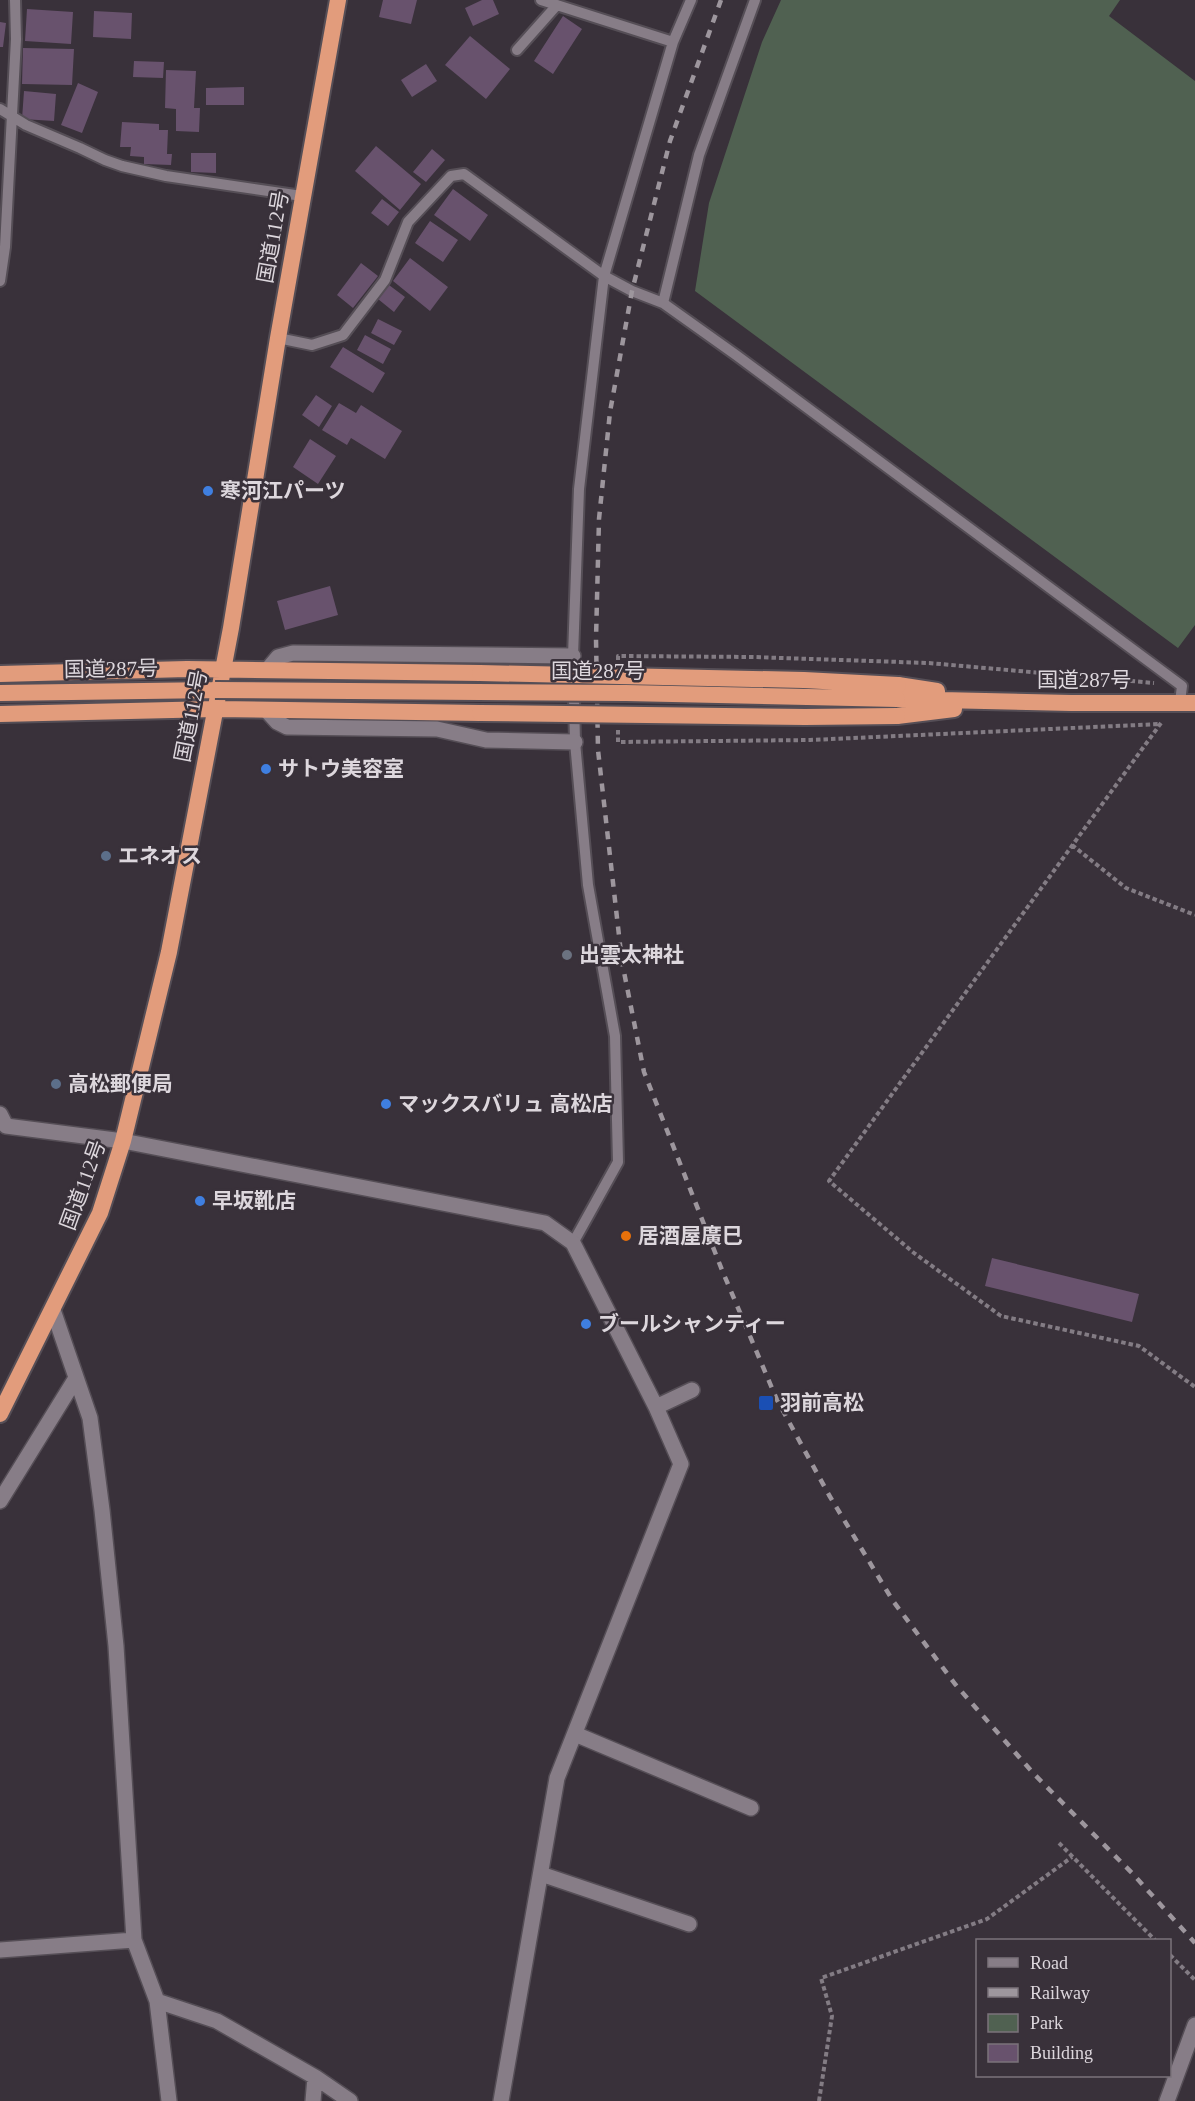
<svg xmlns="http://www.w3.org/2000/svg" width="1195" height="2101" font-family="'Times New Roman','Noto Sans JP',serif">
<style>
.green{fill:#506151}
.building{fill:#68526d}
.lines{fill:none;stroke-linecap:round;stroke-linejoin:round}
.service-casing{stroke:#554e56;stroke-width:14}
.minor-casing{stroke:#554e56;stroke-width:18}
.tertiary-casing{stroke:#554e56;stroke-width:18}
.trunk-casing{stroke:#554e56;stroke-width:20}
.path{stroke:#837c84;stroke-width:4;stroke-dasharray:4.5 3;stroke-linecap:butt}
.service{stroke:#877d87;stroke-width:10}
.minor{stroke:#877d87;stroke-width:15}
.tertiary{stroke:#877d87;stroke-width:15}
.trunk{stroke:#e29c7c;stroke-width:16}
.rail{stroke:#9d969d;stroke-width:4.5;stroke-dasharray:8 8;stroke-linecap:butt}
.trunk-bridge-casing{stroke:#554e56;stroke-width:20;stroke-linecap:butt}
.trunk-bridge{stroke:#e29c7c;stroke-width:16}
.shop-dot{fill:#3f7fe0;stroke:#39313a;stroke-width:2}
.service-dot{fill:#5c6f8a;stroke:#39313a;stroke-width:2}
.worship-dot{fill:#6b7280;stroke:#39313a;stroke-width:2}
.food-dot{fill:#e8710a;stroke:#39313a;stroke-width:2}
.transit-dot{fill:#1a4fb4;stroke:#39313a;stroke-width:2}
.labels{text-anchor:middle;stroke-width:5;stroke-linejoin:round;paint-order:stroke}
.street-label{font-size:21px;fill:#ddd7dd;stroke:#39313a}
.poi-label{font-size:21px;font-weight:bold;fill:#ddd7dd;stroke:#39313a;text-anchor:start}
</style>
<rect width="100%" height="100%" fill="#39313a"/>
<path class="green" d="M 781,0 L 1120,0 L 1109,16 L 1195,81 L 1195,625 L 1178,648 L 695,291 L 709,203 L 762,42 Z"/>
<path class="building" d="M 383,0 L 417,0 L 411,24 L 379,17 Z
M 482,0 L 493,0 L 499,14 L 473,26 L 465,8 Z
M 27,9 L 73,12 L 71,44 L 25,41 Z
M 94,11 L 132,13 L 131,39 L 93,37 Z
M 563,16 L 582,29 L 553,74 L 534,61 Z
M 0,22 L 6,23 L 3,47 L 0,47 Z
M 470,36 L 510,69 L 486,99 L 445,65 Z
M 23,48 L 74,49 L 72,85 L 22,84 Z
M 134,61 L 164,62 L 163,78 L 133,77 Z
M 426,64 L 437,81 L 412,97 L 401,80 Z
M 166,70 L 196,71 L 194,108 L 200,108 L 199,132 L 176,131 L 176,109 L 165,108 Z
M 78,83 L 98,92 L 82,133 L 61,125 Z
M 244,87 L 244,105 L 206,105 L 206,88 Z
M 24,91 L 56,94 L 54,121 L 22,119 Z
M 122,122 L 159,124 L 159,130 L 168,130 L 167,154 L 172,154 L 171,165 L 144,164 L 144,157 L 130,156 L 131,147 L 120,147 Z
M 376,146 L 421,184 L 400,210 L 355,171 Z
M 432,149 L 445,160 L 426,182 L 413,172 Z
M 191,153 L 216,153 L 216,173 L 191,172 Z
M 453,189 L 488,215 L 470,241 L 434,215 Z
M 382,199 L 399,212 L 388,226 L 371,213 Z
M 430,221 L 458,240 L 443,262 L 415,243 Z
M 410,258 L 448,287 L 430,311 L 393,281 Z
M 361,263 L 378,276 L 353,308 L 337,295 Z
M 389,285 L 405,297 L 394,312 L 378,299 Z
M 378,319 L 402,331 L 394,345 L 371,333 Z
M 365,335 L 391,349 L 383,364 L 357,350 Z
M 343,347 L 385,373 L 373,393 L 330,367 Z
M 316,395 L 332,406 L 319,427 L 302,415 Z
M 339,403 L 356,413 L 361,405 L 402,431 L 385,459 L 351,438 L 347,445 L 322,430 Z
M 310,439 L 336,456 L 318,484 L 293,467 Z
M 330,586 L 338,615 L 285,630 L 277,601 Z
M 992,1258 L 1139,1294 L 1132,1322 L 985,1286 Z"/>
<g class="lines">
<g class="service-casing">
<path id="service" d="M 541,0 L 673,42
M 517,50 L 557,5
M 0,109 L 26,125 L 80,148 L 105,160 L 122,166 L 166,176 L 302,196
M 0,281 L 5,247 L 16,39 L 15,0
M 663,303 L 699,155 L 755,0
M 278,338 L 312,345 L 343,335 L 385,280 L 408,222 L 451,176 L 464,174 L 604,276 L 632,291 L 663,303 L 736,355 L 1182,686 L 1180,702
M 573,1243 L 618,1162 L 615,1036 L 588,885 L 575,742 L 573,656 L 579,489 L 604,276 L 673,42 L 691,0"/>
</g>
<g class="minor-casing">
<path id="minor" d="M 267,670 L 278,657 L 293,653 L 573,656
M 267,711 L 277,722 L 287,727 L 437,729 L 486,740 L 575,742
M 123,1141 L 545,1223 L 573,1243 L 656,1407 L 681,1464 L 557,1778 L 501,2101
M 53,1310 L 90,1418 L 102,1510 L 116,1646 L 134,1940 L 157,2001 L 217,2021 L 315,2077 L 313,2101
M 656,1407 L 692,1390
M 0,1501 L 76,1378
M 575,1734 L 751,1808
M 541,1874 L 689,1924
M 0,1950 L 134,1940
M 157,2001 L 169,2101
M 315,2077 L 350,2101
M 1167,2101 L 1195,2025"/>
</g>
<g class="tertiary-casing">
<path id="tertiary" d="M 0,1114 L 6,1126 L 123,1141"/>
</g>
<g class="trunk-casing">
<path id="trunk" d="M 0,674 L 187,669 L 480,673
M 898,685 L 937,691
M 0,693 L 215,690
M 897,699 L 1071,703 L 1195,703
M 0,714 L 215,709 L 480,713
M 897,716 L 954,709
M 0,1414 L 100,1213 L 123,1141 L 169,952 L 231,628 L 278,338 L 338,0"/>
</g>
<path class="path" d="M 618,660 L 618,656 L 753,657 L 929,663 L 1154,683
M 1161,723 L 829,1181 L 914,1253 L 1001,1316 L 1139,1346 L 1195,1387
M 618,730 L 618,742 L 810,740 L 1160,724
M 1072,845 L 1126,888 L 1195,915
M 1059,1843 L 1155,1940
M 1170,1955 L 1195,1980
M 819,2101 L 832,2016 L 821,1978 L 987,1919 L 1072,1857"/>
<use href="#service" class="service"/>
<use href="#minor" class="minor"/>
<use href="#tertiary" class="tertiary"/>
<use href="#trunk" class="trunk"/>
<path class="rail" d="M 721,0 L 670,141 L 632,291 L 610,412 L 599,519 L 596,639 L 598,750 L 622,962 L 644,1072 L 722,1270 L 777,1400 L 829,1495 L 893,1601 L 955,1684 L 1034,1774 L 1133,1874 L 1195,1943"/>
<g class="trunk-bridge-casing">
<path id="trunk-bridge" d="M 480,673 L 804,680 L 898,685
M 215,690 L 626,693 L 897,699
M 480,713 L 805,717 L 897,716"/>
</g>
<use href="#trunk-bridge" class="trunk-bridge"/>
</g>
<g class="shop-dot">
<circle cx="208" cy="491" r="6"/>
<circle cx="266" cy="769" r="6"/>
<circle cx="386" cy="1104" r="6"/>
<circle cx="200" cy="1201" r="6"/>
<circle cx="586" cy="1324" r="6"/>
</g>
<g class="service-dot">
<circle cx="106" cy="856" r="6"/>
<circle cx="56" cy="1084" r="6"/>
</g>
<circle class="worship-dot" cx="567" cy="955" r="6"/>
<circle class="food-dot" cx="626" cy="1236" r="6"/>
<rect class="transit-dot" x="758" y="1395" width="16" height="16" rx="3"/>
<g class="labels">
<g class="street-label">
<text transform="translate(273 237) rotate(-80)" y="7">国道112号</text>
<text transform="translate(111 669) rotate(-1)" y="7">国道287号</text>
<text x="598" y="678">国道287号</text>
<text x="1084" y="687">国道287号</text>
<text transform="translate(191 716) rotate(-79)" y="7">国道112号</text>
<text transform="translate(83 1185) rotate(-70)" y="7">国道112号</text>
</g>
<g class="poi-label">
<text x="220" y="498">寒河江パーツ</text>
<text x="278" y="776">サトウ美容室</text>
<text x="118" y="863">エネオス</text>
<text x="579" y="962">出雲太神社</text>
<text x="68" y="1091">高松郵便局</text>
<text x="398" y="1111">マックスバリュ 高松店</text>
<text x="212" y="1208">早坂靴店</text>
<text x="638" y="1243">居酒屋廣巳</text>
<text x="598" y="1331">ブールシャンティー</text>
<text x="780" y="1410">羽前高松</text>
</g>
</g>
<rect x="976" y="1939" width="195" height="138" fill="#39313a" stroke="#7b737b" stroke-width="1.5"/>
<rect x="988" y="1958" width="30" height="9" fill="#877d87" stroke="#7b737b" stroke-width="1.5"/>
<text x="1030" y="1969" font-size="18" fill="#ddd7dd">Road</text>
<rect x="988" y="1988" width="30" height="9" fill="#9d969d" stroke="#7b737b" stroke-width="1.5"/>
<text x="1030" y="1999" font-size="18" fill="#ddd7dd">Railway</text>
<rect x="988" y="2014" width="30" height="18" fill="#506151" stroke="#7b737b" stroke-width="1.5"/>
<text x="1030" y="2029" font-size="18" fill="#ddd7dd">Park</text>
<rect x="988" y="2044" width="30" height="18" fill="#68526d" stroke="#7b737b" stroke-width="1.5"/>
<text x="1030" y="2059" font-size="18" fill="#ddd7dd">Building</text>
</svg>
